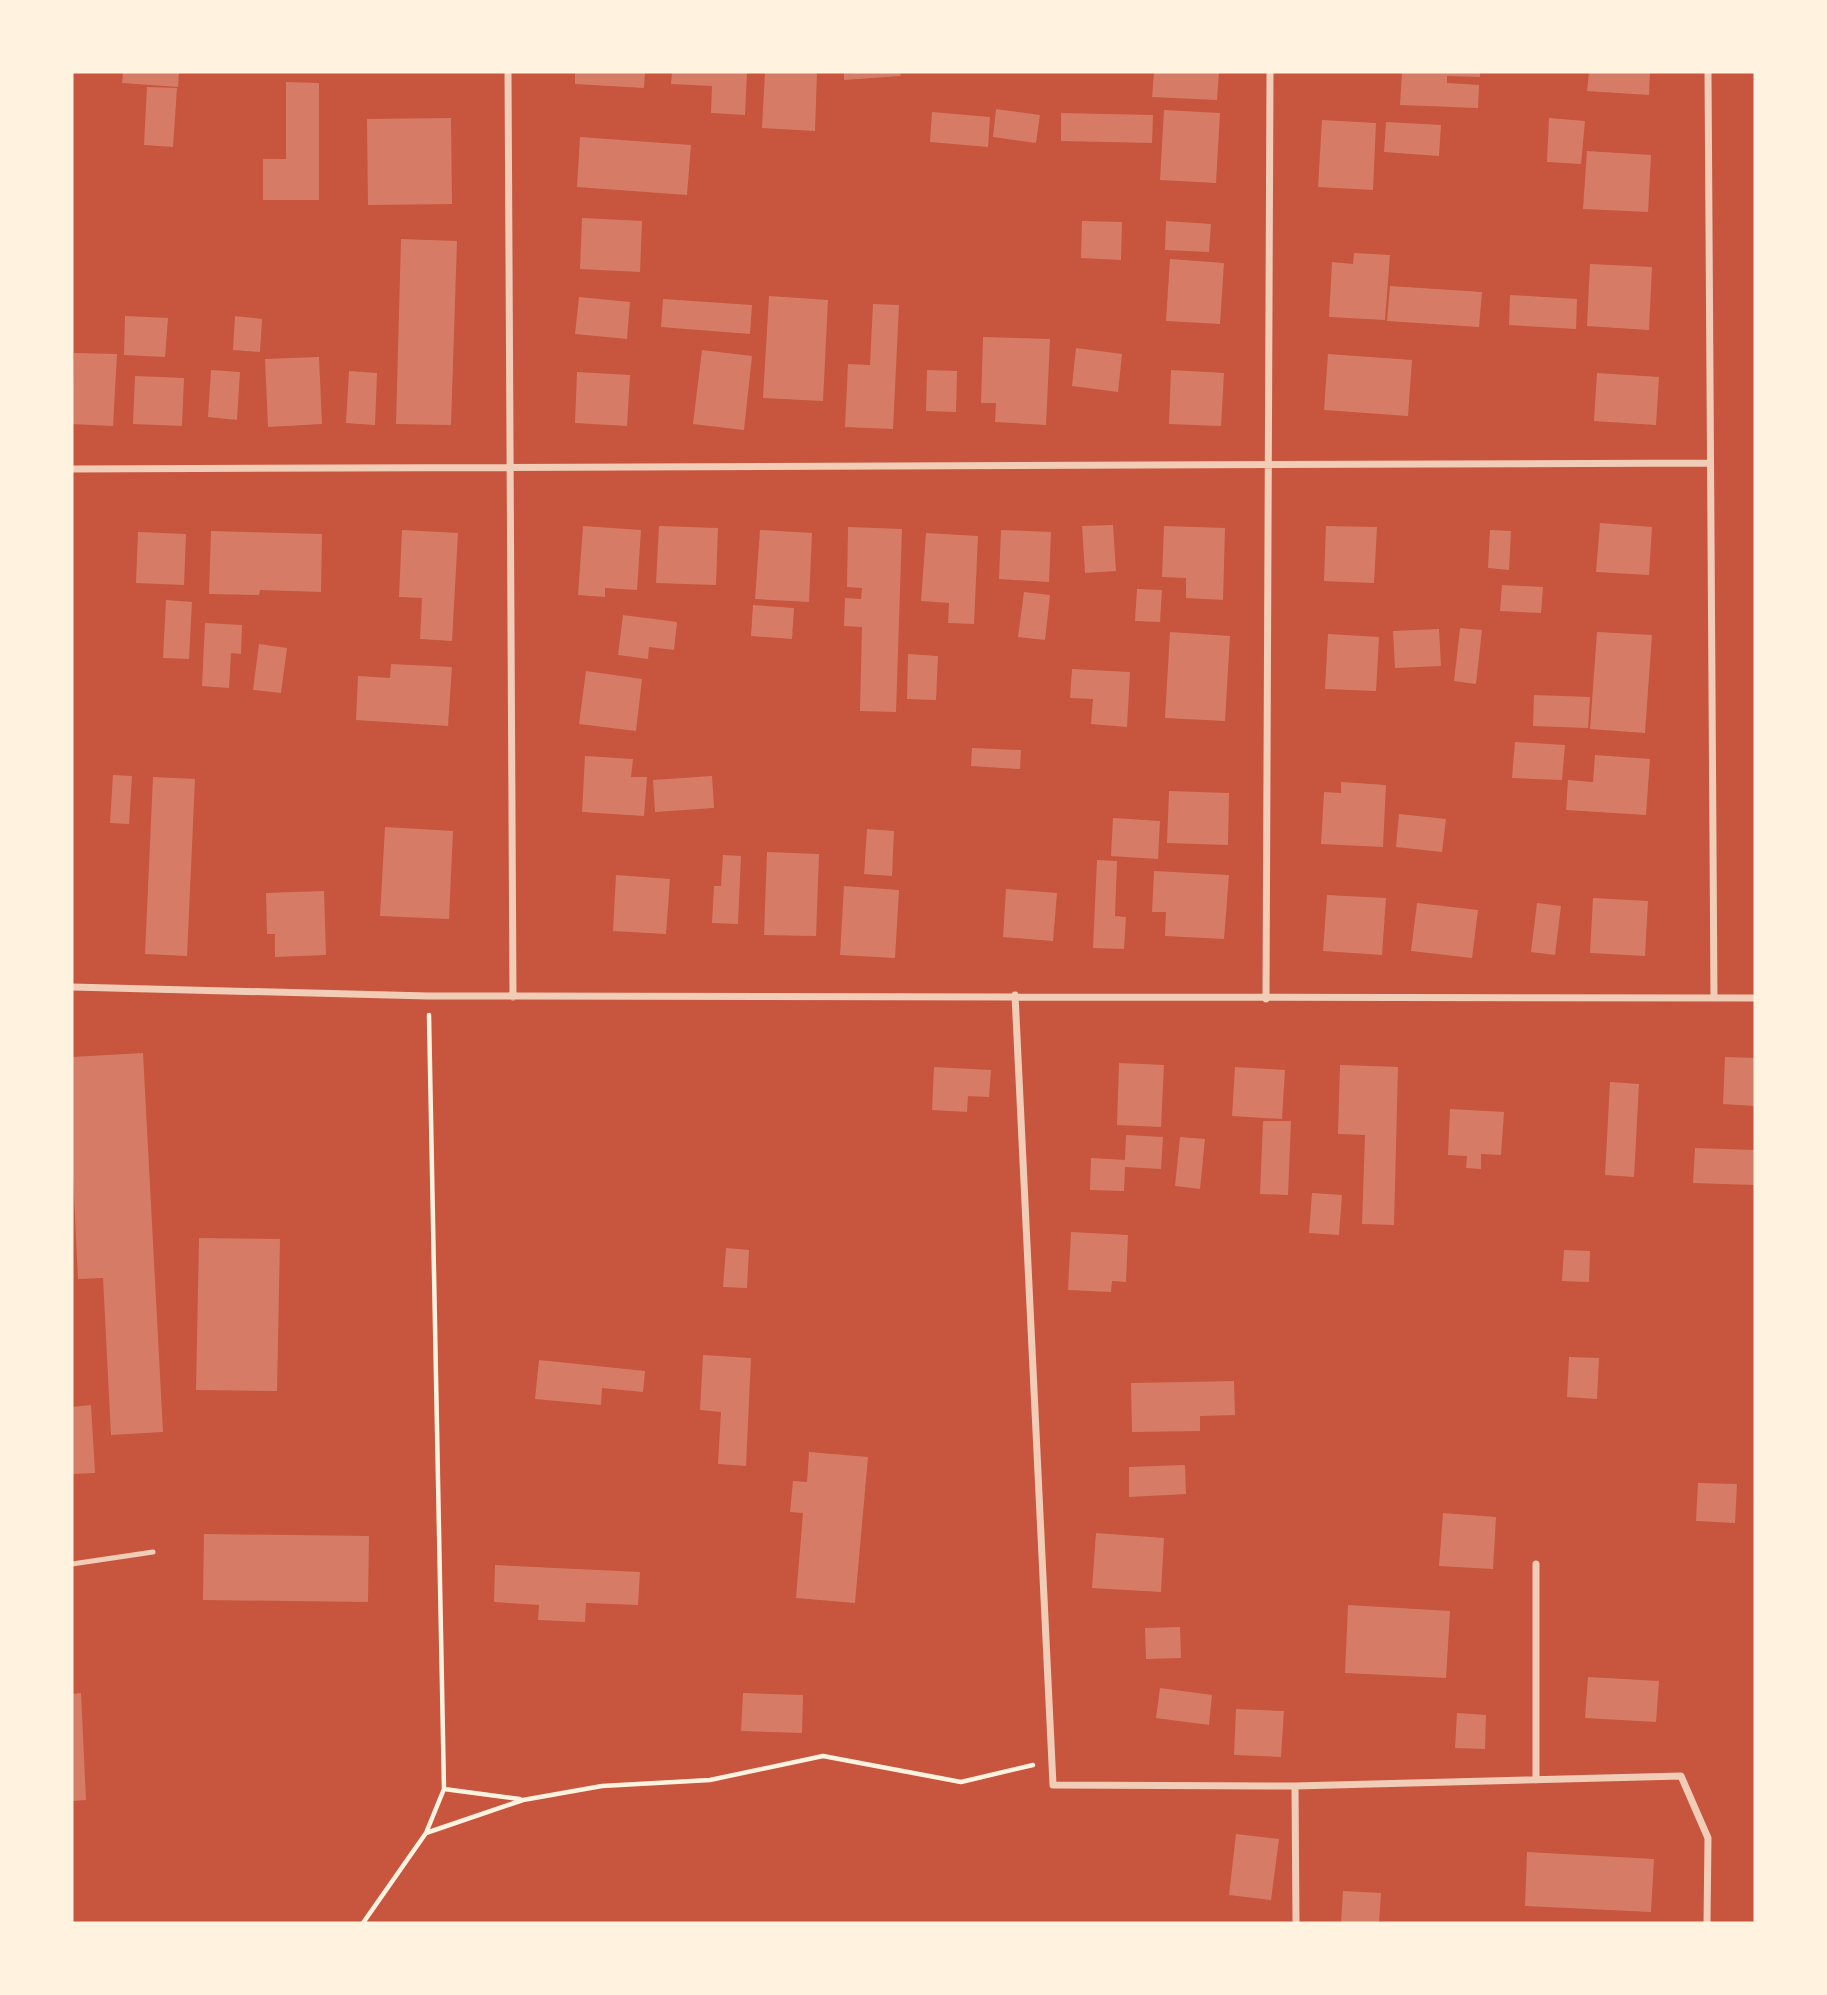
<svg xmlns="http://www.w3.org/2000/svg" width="1827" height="1995" font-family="Rubik,sans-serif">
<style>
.building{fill:#d67c66}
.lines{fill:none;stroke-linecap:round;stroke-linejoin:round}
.path{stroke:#fff3e0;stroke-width:4.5}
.service{stroke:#f1ccb7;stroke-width:5}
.minor{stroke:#f1ccb7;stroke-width:7}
</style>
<rect width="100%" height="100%" fill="#c8553d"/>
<path class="building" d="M 123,72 L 179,72 L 178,87 L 122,83 Z
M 575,72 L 645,72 L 644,88 L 575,84 Z
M 672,72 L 747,72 L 745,115 L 711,113 L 712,86 L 671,84 Z
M 765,72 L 817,72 L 815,131 L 762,128 Z
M 844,72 L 900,72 L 901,76 L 844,80 Z
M 1154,72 L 1219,72 L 1217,100 L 1152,97 Z
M 1402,72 L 1480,72 L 1480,77 L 1447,76 L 1447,83 L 1479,85 L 1478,108 L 1400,105 Z
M 1589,72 L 1650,72 L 1649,95 L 1587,91 Z
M 286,82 L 319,83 L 319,200 L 263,200 L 263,159 L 286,159 Z
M 147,87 L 177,88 L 173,147 L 144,145 Z
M 996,109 L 1040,115 L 1036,143 L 993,137 Z
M 1164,110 L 1220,113 L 1216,183 L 1160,180 Z
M 932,112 L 990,117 L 988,147 L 930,142 Z
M 1061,113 L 1153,115 L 1152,143 L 1061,141 Z
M 451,118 L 452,204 L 368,205 L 367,119 Z
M 1549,118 L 1585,121 L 1581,164 L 1547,162 Z
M 1322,120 L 1376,123 L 1373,190 L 1318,187 Z
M 1386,122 L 1441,125 L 1439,156 L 1384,152 Z
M 580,137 L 691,145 L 687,195 L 577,187 Z
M 1587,151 L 1651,155 L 1648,212 L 1583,209 Z
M 582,218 L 642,221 L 640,272 L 580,269 Z
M 1082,221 L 1122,222 L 1121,260 L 1081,258 Z
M 1166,221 L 1211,224 L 1209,252 L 1165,250 Z
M 401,239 L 457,241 L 451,425 L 396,424 Z
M 1354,253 L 1390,255 L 1385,320 L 1329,317 L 1332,262 L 1353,264 Z
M 1170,259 L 1224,263 L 1220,324 L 1166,321 Z
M 1590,264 L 1652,267 L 1649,330 L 1587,326 Z
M 1390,286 L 1482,292 L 1479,327 L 1387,321 Z
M 1510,295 L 1577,299 L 1576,329 L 1509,325 Z
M 769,296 L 828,300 L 823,401 L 763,398 Z
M 579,297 L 630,302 L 627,339 L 575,334 Z
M 663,299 L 752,305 L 750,334 L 661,327 Z
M 873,304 L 899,305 L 893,429 L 845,427 L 848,364 L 870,365 Z
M 125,316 L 168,318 L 165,357 L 124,355 Z
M 235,316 L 262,319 L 260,352 L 233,350 Z
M 983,337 L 1050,339 L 1046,425 L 995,422 L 996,403 L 981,403 Z
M 1076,348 L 1122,354 L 1118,392 L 1072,386 Z
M 702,350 L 752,356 L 744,430 L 693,424 Z
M 74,353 L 117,354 L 113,426 L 72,424 Z
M 1328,354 L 1412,360 L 1408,416 L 1324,410 Z
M 319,357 L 322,424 L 268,427 L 265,359 Z
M 211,370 L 240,372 L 237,420 L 208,417 Z
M 927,370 L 957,371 L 956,412 L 926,411 Z
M 1171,370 L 1224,373 L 1221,426 L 1169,424 Z
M 349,371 L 377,373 L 375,425 L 346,423 Z
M 577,372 L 630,375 L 627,426 L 575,423 Z
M 1597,373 L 1659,377 L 1656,425 L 1594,421 Z
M 135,376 L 184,378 L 182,426 L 133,424 Z
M 1600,523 L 1652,527 L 1649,575 L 1596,572 Z
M 1113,525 L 1116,571 L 1085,573 L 1082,526 Z
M 583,526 L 641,530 L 637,590 L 605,588 L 605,597 L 578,595 Z
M 659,526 L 718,528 L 716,585 L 656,583 Z
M 1164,526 L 1225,528 L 1223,600 L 1186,598 L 1186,578 L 1162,577 Z
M 1326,526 L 1377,527 L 1374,583 L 1324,581 Z
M 848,527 L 902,529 L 896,712 L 860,711 L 862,627 L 844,626 L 845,598 L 861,599 L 862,588 L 847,587 Z
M 402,530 L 458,533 L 452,641 L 420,639 L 422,598 L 399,597 Z
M 760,530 L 812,533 L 809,602 L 755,599 Z
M 1001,530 L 1051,532 L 1049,582 L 999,579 Z
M 1490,530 L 1511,531 L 1509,570 L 1488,568 Z
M 211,531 L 322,534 L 321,592 L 260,590 L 259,595 L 209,594 Z
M 138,532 L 186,534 L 184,585 L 136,583 Z
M 926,533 L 978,536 L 974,624 L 948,623 L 949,603 L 921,601 Z
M 1502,585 L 1543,587 L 1541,613 L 1500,611 Z
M 1137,589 L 1162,590 L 1160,622 L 1135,621 Z
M 1024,592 L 1050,595 L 1045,640 L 1018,637 Z
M 166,600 L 192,602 L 189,659 L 163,658 Z
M 753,605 L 794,608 L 792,639 L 751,636 Z
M 623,615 L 677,622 L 674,650 L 649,647 L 648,659 L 618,655 Z
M 205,623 L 242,625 L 241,654 L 231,653 L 229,688 L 202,686 Z
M 1460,628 L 1482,630 L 1476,684 L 1454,681 Z
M 1439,629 L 1441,666 L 1395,668 L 1393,631 Z
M 1170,632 L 1230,636 L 1225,721 L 1165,718 Z
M 1597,632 L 1652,635 L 1645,733 L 1590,729 Z
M 1328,634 L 1379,637 L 1376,691 L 1325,689 Z
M 259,644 L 287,648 L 281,693 L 253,690 Z
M 908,654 L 938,656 L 936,700 L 907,699 Z
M 391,664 L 452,667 L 448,726 L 356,720 L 358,676 L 390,678 Z
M 1072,669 L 1130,672 L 1127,727 L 1091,724 L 1093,699 L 1070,698 Z
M 586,671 L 642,679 L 636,731 L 579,724 Z
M 1534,695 L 1590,697 L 1588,728 L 1533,726 Z
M 1515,742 L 1565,745 L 1562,780 L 1512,778 Z
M 972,748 L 1021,750 L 1020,769 L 971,766 Z
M 1595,755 L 1650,759 L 1646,815 L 1566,810 L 1568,780 L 1593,782 Z
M 585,756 L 633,759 L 631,777 L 647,777 L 644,816 L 582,812 Z
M 113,775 L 132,776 L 129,824 L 110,823 Z
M 712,776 L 714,808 L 655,812 L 653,780 Z
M 153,777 L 195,779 L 187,956 L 145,954 Z
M 1341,782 L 1386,785 L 1383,847 L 1321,844 L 1324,792 L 1341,793 Z
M 1169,791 L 1229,793 L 1228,845 L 1167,843 Z
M 1399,814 L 1446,819 L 1442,852 L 1396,847 Z
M 1113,818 L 1160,821 L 1158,859 L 1111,856 Z
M 385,827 L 453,831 L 449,919 L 380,916 Z
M 867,829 L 894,831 L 892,876 L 864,874 Z
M 767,852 L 819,854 L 816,936 L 764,935 Z
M 723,855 L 741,856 L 738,924 L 712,923 L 714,886 L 721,886 Z
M 1097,860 L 1117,861 L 1115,916 L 1126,917 L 1124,949 L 1093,948 Z
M 1154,871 L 1229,875 L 1224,939 L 1165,936 L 1166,912 L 1152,912 Z
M 616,875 L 670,879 L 666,934 L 613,931 Z
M 844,886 L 899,890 L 895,958 L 840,955 Z
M 1006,889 L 1057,893 L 1053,941 L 1003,937 Z
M 324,891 L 326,955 L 275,957 L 275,934 L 267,934 L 266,893 Z
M 1327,895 L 1386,898 L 1382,955 L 1323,951 Z
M 1593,898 L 1648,901 L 1645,956 L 1590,953 Z
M 1417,903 L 1478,910 L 1472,958 L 1411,951 Z
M 1537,903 L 1561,906 L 1555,955 L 1531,952 Z
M 143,1053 L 163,1432 L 111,1435 L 103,1278 L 78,1279 L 72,1154 L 72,1057 Z
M 1725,1057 L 1755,1058 L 1755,1106 L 1723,1104 Z
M 1119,1063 L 1164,1065 L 1161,1127 L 1117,1125 Z
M 1340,1065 L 1398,1067 L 1394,1225 L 1362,1224 L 1365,1135 L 1338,1134 Z
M 934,1067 L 991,1070 L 989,1097 L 968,1096 L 967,1112 L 932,1110 Z
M 1235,1067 L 1285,1070 L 1282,1119 L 1232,1116 Z
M 1610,1082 L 1639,1084 L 1634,1177 L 1605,1175 Z
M 1450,1109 L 1504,1112 L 1501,1155 L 1481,1154 L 1481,1169 L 1466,1168 L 1467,1156 L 1448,1155 Z
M 1263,1121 L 1291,1121 L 1288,1195 L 1260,1194 Z
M 1126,1135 L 1163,1137 L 1161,1169 L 1125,1167 L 1124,1191 L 1090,1190 L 1091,1158 L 1125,1160 Z
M 1180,1137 L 1205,1139 L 1200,1189 L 1175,1186 Z
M 1695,1148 L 1755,1150 L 1755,1185 L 1693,1183 Z
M 1312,1193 L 1342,1195 L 1339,1235 L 1309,1233 Z
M 1071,1232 L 1128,1235 L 1126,1282 L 1112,1281 L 1111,1292 L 1068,1290 Z
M 199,1238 L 280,1239 L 277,1391 L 196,1390 Z
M 726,1248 L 749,1250 L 747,1288 L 723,1287 Z
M 1564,1250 L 1590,1251 L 1589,1282 L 1562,1281 Z
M 703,1355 L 751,1358 L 746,1466 L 718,1464 L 721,1412 L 700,1410 Z
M 1569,1357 L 1599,1358 L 1597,1399 L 1567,1397 Z
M 539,1360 L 645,1371 L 643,1392 L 602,1388 L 601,1405 L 535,1399 Z
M 1234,1381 L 1235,1415 L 1200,1416 L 1200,1431 L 1132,1432 L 1131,1383 Z
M 91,1405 L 95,1473 L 72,1474 L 72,1407 Z
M 809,1452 L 868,1457 L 855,1603 L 796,1598 L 803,1513 L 790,1512 L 793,1481 L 807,1482 Z
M 1185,1465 L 1186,1494 L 1129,1497 L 1129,1467 Z
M 1698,1483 L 1737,1484 L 1735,1523 L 1696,1521 Z
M 1443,1513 L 1496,1517 L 1493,1569 L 1439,1566 Z
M 1096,1533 L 1164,1538 L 1161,1592 L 1092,1588 Z
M 204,1534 L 369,1536 L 368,1602 L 203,1600 Z
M 495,1565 L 640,1572 L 638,1605 L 586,1603 L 585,1622 L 538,1620 L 539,1605 L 494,1602 Z
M 1348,1605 L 1450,1611 L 1446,1678 L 1345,1673 Z
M 1180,1627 L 1181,1658 L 1146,1659 L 1145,1628 Z
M 1588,1677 L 1659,1681 L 1656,1722 L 1585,1718 Z
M 1160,1688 L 1212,1695 L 1209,1725 L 1156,1718 Z
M 81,1693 L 86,1800 L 72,1801 L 72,1694 Z
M 743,1693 L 803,1695 L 802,1733 L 741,1731 Z
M 1236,1709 L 1284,1711 L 1281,1757 L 1234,1755 Z
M 1457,1713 L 1486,1715 L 1485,1749 L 1455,1748 Z
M 1236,1834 L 1279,1839 L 1271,1900 L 1229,1895 Z
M 1527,1852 L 1654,1859 L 1651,1912 L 1525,1906 Z
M 1343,1891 L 1381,1893 L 1379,1923 L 1341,1923 Z"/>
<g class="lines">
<path class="path" d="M 444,1789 L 520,1799
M 426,1833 L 444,1789 L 429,1015
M 363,1923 L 426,1833 L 523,1800 L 602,1786 L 710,1780 L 823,1756 L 961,1782 L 1033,1765"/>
<path class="service" d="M 72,1564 L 153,1552"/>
<path class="minor" d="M 508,72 L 513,997
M 1708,72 L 1714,997
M 72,469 L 1710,463
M 72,987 L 428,996 L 1755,998
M 1015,995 L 1053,1785 L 1295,1786 L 1296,1923
M 1266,999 L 1270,72
M 1536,1780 L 1536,1564
M 1295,1786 L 1681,1776 L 1708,1838 L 1707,1923"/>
</g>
<rect width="1827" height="1995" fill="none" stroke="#fff3e0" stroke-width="147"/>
</svg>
